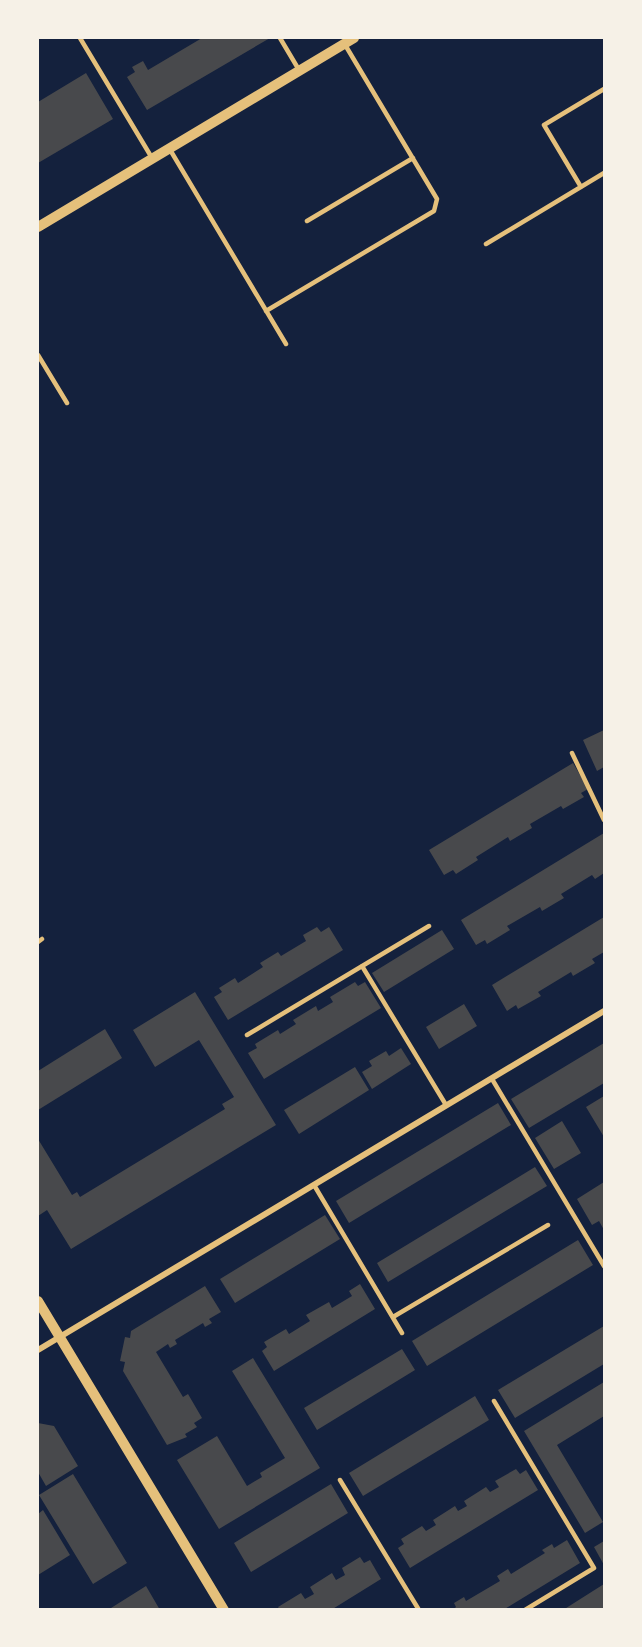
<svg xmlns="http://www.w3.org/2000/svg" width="642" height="1647" font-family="'Open Sans',sans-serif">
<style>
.building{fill:#48494c}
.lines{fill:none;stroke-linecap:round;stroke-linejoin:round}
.service{stroke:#e5c07b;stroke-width:4.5}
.minor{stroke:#e5c07b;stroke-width:6}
.tertiary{stroke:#e5c07b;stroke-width:10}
</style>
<rect width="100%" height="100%" fill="#14213d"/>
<path class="building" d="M 202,38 L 270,38 L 147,110 L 127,77 L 135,72 L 132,67 L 143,61 L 148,70 Z
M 86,73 L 113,119 L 38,163 L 38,102 Z
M 604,730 L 604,767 L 597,771 L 583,740 Z
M 573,763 L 588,789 L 581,793 L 584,797 L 563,809 L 561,806 L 530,824 L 532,828 L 510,841 L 508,837 L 476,857 L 478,860 L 456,874 L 453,870 L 444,875 L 429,850 Z
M 604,833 L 604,873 L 595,879 L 592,875 L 561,894 L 564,898 L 542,911 L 540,907 L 507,926 L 510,930 L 487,944 L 485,940 L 476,945 L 461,920 Z
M 604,917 L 604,952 L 592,959 L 595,963 L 573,976 L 571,972 L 538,992 L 541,996 L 518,1009 L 516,1005 L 507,1011 L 492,985 Z
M 317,927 L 321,932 L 329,927 L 343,950 L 228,1020 L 214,997 L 222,992 L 219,988 L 235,978 L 238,983 L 263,967 L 260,963 L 278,952 L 281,956 L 306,941 L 303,935 Z
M 442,930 L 454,949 L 384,992 L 372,973 Z
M 355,982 L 358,986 L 365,982 L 381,1008 L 264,1079 L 248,1053 L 257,1048 L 255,1044 L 278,1030 L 280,1034 L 296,1024 L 293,1020 L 316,1006 L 318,1011 L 333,1002 L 330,997 Z
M 195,992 L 276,1125 L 71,1249 L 47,1210 L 38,1216 L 38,1139 L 72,1195 L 77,1192 L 80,1197 L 225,1109 L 222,1104 L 234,1097 L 199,1040 L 155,1067 L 133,1030 Z
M 464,1004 L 477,1026 L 439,1049 L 426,1027 Z
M 105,1029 L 122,1058 L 38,1110 L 38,1071 Z
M 604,1043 L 604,1083 L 529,1128 L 511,1099 Z
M 401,1048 L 411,1064 L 372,1089 L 362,1072 L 372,1066 L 369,1061 L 386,1051 L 389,1056 Z
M 355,1067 L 369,1090 L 299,1134 L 284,1110 Z
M 604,1096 L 604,1137 L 586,1107 Z
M 498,1103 L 511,1125 L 349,1223 L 336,1201 Z
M 562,1121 L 581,1153 L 554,1169 L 535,1138 Z
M 535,1167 L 547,1186 L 388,1282 L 377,1263 Z
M 604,1182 L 604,1230 L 599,1221 L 592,1225 L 577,1199 Z
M 325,1215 L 340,1239 L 235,1303 L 220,1279 Z
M 578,1240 L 593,1265 L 427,1366 L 412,1341 Z
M 360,1284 L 375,1309 L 274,1371 L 262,1351 L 267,1347 L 264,1342 L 286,1329 L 289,1334 L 310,1321 L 306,1315 L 329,1302 L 332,1308 L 352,1296 L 349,1291 Z
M 205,1286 L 221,1312 L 209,1319 L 212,1323 L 205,1327 L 203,1323 L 175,1340 L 177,1344 L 170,1348 L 168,1344 L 156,1352 L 183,1397 L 188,1394 L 202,1418 L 194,1423 L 197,1427 L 185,1434 L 187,1437 L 167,1445 L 123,1371 L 125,1362 L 120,1361 L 125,1337 L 130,1338 L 131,1331 Z
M 604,1326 L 604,1364 L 515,1418 L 498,1390 Z
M 402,1349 L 415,1370 L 317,1430 L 304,1408 Z
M 253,1358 L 320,1468 L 219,1529 L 177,1460 L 217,1436 L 247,1486 L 262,1477 L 260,1473 L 285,1458 L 232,1371 Z
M 604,1382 L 604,1416 L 557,1445 L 603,1522 L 585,1533 L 524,1431 Z
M 475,1396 L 489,1420 L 363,1496 L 349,1473 Z
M 38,1423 L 54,1426 L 78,1466 L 46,1486 L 38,1472 Z
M 516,1469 L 520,1474 L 526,1470 L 538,1490 L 410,1568 L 398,1548 L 404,1544 L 401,1539 L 422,1526 L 426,1531 L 436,1525 L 433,1520 L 455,1506 L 458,1511 L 467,1506 L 464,1501 L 486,1487 L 490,1492 L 499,1487 L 495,1481 Z
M 73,1474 L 127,1563 L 93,1584 L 39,1495 Z
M 331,1484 L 348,1513 L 251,1572 L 234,1543 Z
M 43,1510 L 70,1555 L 38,1575 L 38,1514 Z
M 567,1540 L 580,1563 L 503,1610 L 453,1610 L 456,1607 L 454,1603 L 464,1597 L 466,1601 L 500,1581 L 497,1576 L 508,1569 L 511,1574 L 545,1553 L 542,1550 L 552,1544 L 554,1548 Z
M 604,1541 L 604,1565 L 594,1547 Z
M 360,1557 L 364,1563 L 370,1560 L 381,1579 L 331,1610 L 280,1610 L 278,1607 L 301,1593 L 305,1599 L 314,1594 L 310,1587 L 332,1573 L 336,1580 L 345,1575 L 342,1568 Z
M 604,1584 L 604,1610 L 563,1610 Z
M 146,1586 L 160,1610 L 112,1610 L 111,1608 Z"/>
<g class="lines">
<path class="service" d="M 80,38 L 152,158
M 280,38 L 299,70
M 169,148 L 286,344
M 581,187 L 544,125 L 604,89
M 307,221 L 413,158
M 486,244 L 604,173
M 266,311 L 434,211 L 437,199 L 344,43
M 38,355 L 67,403
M 572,753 L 604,820
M 38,942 L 42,939
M 362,966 L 446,1105
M 247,1035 L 429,926
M 492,1079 L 604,1266
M 314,1185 L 402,1333
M 393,1317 L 548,1225
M 494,1401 L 594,1568 L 525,1610
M 340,1480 L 419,1610"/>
<path class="minor" d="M 38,1350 L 604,1011"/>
<path class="tertiary" d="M 38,227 L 354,38
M 38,1301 L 224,1610"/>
</g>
<rect width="642" height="1647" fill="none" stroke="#f6f1e7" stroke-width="78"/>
</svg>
